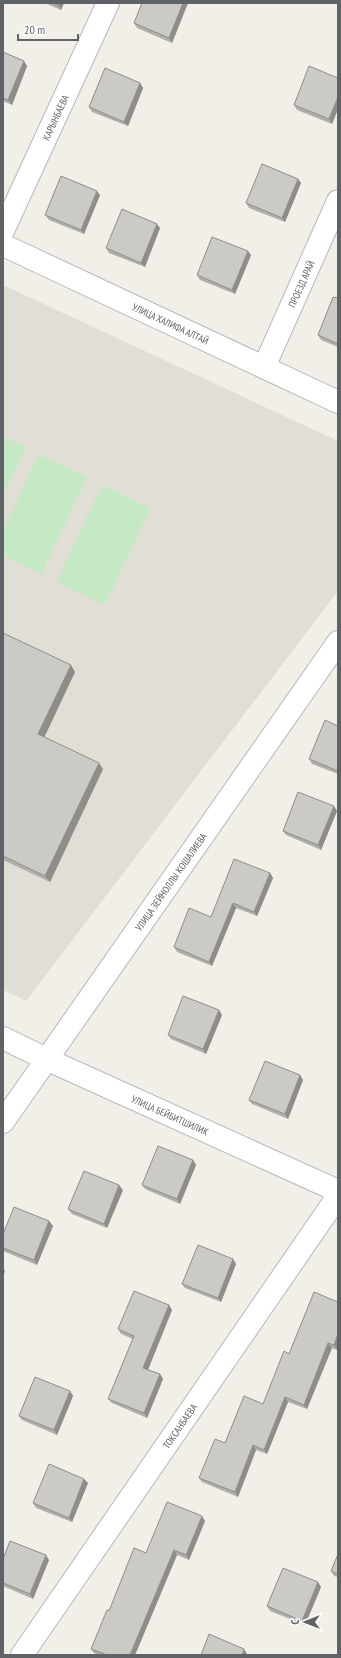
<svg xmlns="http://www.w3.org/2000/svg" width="341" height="1658" font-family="'PT Sans Narrow',sans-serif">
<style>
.education{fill:#e1ded6}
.park{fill:#c5e8c5}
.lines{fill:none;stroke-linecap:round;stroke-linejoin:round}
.minor-casing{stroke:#b5b8bc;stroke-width:24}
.minor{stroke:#fff;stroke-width:22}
.wall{fill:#afaea9}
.shaded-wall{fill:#8f8d8a}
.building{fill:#cccac5;stroke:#8f8d8a}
.labels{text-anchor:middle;stroke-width:3.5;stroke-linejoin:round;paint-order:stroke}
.street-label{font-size:10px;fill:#5f6368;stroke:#fff}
</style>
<rect width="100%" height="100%" fill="#f1efe8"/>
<path class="education" d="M 3,285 L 338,441 L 338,591 L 26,1001 L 3,990 Z"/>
<path class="park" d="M 3,437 L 26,447 L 3,495 Z
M 38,455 L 87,477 L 41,574 L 3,556 L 3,530 Z
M 102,485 L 150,508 L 105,605 L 56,582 Z"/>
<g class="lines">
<g class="minor-casing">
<g id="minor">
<path id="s1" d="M 3,231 L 108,3"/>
<path id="s2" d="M 3,245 L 338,402"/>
<path id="s3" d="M 264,367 L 338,201"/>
<path id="s4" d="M 3,1038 L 46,1059 L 338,1191"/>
<path id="s5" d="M 3,1122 L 338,642"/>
<path id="s6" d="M 22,1655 L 338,1196"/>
</g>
</g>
<use href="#minor" class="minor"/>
</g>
<path class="wall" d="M 45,3 L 64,3 L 61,10 Z
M 188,3 L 172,43 L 137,28 L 134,23 Z
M 3,52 L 27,66 L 12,105 L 3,101 Z
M 338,78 L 338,109 L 332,124 L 297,110 L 294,105 Z
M 140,83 L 143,88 L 128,126 L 92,112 L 89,107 Z
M 298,179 L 301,183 L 285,222 L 249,208 L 246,203 Z
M 100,195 L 84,234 L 49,220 L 45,215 Z
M 160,228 L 145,267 L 109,253 L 106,248 Z
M 251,255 L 235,294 L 200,280 L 197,275 Z
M 338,298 L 338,347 L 321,340 L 318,335 Z
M 3,633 L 75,672 L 44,737 L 103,769 L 50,882 L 3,860 Z
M 338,726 L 338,774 L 312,764 L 309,759 Z
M 337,811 L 321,850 L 286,835 L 283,831 Z
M 270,873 L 273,878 L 257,916 L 236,908 L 212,966 L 177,952 L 174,947 L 211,917 Z
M 222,1015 L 206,1054 L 171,1039 L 168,1035 Z
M 300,1075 L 303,1080 L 288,1119 L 252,1104 L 249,1100 Z
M 193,1160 L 196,1165 L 180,1204 L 145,1189 L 142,1185 Z
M 123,1190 L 107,1228 L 72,1214 L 68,1209 Z
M 49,1221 L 53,1226 L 37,1265 L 3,1251 L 3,1234 Z
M 233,1259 L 236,1264 L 221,1302 L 185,1288 L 182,1284 Z
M 338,1302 L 338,1347 L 337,1350 L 332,1348 L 307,1409 L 288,1402 L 267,1454 L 256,1450 L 238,1497 L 202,1482 L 199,1478 L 225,1443 L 263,1404 L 289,1354 Z
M 169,1305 L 172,1310 L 148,1370 L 160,1374 L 163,1379 L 147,1418 L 112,1403 L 108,1399 L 133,1339 L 121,1334 L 118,1329 Z
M 70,1391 L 73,1396 L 57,1435 L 22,1420 L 19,1416 Z
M 84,1479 L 88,1483 L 72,1522 L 36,1508 L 33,1503 Z
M 205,1521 L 189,1560 L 177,1555 L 135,1655 L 99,1655 L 94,1653 L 91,1649 L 109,1611 L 146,1553 Z
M 338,1554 L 338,1577 L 334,1576 L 331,1571 Z
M 3,1559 L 49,1560 L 33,1599 L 3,1586 Z
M 321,1587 L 305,1625 L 270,1611 L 267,1606 Z"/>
<path class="shaded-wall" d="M 59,3 L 64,3 L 61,10 L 58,5 Z
M 183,3 L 188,3 L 172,43 L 169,38 Z
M 24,61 L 27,66 L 12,105 L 8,100 Z
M 140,83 L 143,88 L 128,126 L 124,122 Z
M 338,97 L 338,109 L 332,124 L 329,119 Z
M 298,179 L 301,183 L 285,222 L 282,218 Z
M 97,191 L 100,195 L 84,234 L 81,230 Z
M 157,224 L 160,228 L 145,267 L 141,263 Z
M 248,251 L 251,255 L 235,294 L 232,290 Z
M 71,665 L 75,672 L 43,740 L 38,734 Z
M 99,763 L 103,769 L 50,882 L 45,876 Z
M 334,806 L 337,811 L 321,850 L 318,845 Z
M 270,873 L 273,878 L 257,916 L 254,912 Z
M 233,903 L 236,908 L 212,966 L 209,962 Z
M 219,1010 L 222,1015 L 206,1054 L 203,1049 Z
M 300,1075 L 303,1080 L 288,1119 L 285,1114 Z
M 193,1160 L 196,1165 L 180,1204 L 177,1199 Z
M 119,1185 L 123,1190 L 107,1228 L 104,1224 Z
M 49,1221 L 53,1226 L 37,1265 L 34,1260 Z
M 233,1259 L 236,1264 L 221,1302 L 218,1298 Z
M 3,1268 L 5,1271 L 3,1277 Z
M 169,1305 L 172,1310 L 147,1372 L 143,1368 Z
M 338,1334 L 338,1347 L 337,1350 L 334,1345 Z
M 328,1343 L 332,1348 L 307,1409 L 304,1405 Z
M 160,1374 L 163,1379 L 147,1418 L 144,1413 Z
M 70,1391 L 73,1396 L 57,1435 L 54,1430 Z
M 285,1397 L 288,1402 L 267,1454 L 264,1450 Z
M 253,1445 L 256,1450 L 238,1497 L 235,1492 Z
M 84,1479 L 88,1483 L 72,1522 L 69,1518 Z
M 202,1516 L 205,1521 L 189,1560 L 186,1555 Z
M 174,1550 L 177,1555 L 135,1655 L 130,1655 Z
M 46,1555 L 49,1560 L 33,1599 L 30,1594 Z
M 318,1582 L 321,1587 L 305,1625 L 302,1621 Z
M 244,1649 L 247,1654 L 247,1655 L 242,1655 Z"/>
<path class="building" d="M 53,3 L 59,3 L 58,5 Z
M 142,3 L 183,3 L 169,38 L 134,23 Z
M 3,52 L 24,61 L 8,100 L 3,98 Z
M 309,66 L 338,78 L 338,97 L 329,119 L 294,105 Z
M 105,68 L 140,83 L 124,122 L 89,107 Z
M 262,164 L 298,179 L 282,218 L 246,203 Z
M 61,176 L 97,191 L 81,230 L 45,215 Z
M 122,209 L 157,224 L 141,263 L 106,248 Z
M 212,237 L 248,251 L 232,290 L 197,275 Z
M 333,297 L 338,298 L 338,344 L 318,335 Z
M 3,633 L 71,665 L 38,734 L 99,763 L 45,876 L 3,856 Z
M 325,720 L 338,726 L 338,771 L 309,759 Z
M 298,792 L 334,806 L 318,845 L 283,831 Z
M 234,859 L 270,873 L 254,912 L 233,903 L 209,962 L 174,947 L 189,908 L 211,917 Z
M 183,996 L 219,1010 L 203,1049 L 168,1035 Z
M 265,1061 L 300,1075 L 285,1114 L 249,1100 Z
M 158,1146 L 193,1160 L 177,1199 L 142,1185 Z
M 84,1171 L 119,1185 L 104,1224 L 68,1209 Z
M 14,1207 L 49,1221 L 34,1260 L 3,1248 L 3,1234 Z
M 198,1245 L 233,1259 L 218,1298 L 182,1284 Z
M 134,1291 L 169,1305 L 143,1368 L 160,1374 L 144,1413 L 108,1399 L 134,1336 L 118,1329 Z
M 314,1292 L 338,1302 L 338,1334 L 334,1345 L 328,1343 L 304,1405 L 285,1397 L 264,1450 L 253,1445 L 235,1492 L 199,1478 L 215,1439 L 225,1443 L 244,1396 L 263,1404 L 284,1351 L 289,1354 Z
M 35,1377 L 70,1391 L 54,1430 L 19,1416 Z
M 49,1464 L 84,1479 L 69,1518 L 33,1503 Z
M 167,1502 L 202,1516 L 186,1555 L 174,1550 L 130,1655 L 107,1655 L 91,1649 L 107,1610 L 109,1611 L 134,1548 L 146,1553 Z
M 10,1541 L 46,1555 L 30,1594 L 3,1583 L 3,1559 Z
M 338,1554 L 338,1574 L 331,1571 Z
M 283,1568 L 318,1582 L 302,1621 L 267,1606 Z
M 209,1634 L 244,1649 L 242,1655 L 201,1655 Z"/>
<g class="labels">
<g class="street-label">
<text dy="4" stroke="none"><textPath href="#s1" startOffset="125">КАРЫНБАЕВА</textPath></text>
<text dy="4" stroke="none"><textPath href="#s3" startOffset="91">ПРОЕЗД АРАЙ</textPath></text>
<text dy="4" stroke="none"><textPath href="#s2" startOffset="185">УЛИЦА ХАЛИФА АЛТАЙ</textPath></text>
<text dy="4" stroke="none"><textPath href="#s5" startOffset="293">УЛИЦА ЗЕЙНОЛЛЫ КОШАЛИЕВА</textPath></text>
<text dy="4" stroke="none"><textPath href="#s4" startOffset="184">УЛИЦА БЕЙБИТШИЛИК</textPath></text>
<text dy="4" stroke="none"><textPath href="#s6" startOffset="278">ТОКСАНБАЕВА</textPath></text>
</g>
</g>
<rect width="341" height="1658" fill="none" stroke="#5f6368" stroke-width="8"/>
<g transform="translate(305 1622) rotate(270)" stroke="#ffffff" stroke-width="3" paint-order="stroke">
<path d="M0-3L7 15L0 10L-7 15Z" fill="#5f6368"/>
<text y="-6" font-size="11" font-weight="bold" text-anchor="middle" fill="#5f6368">С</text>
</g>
<path d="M18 34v6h60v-6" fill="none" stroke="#5f6368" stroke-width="2"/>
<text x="24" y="34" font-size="12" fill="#5f6368" stroke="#ffffff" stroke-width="3" paint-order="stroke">20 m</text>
</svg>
